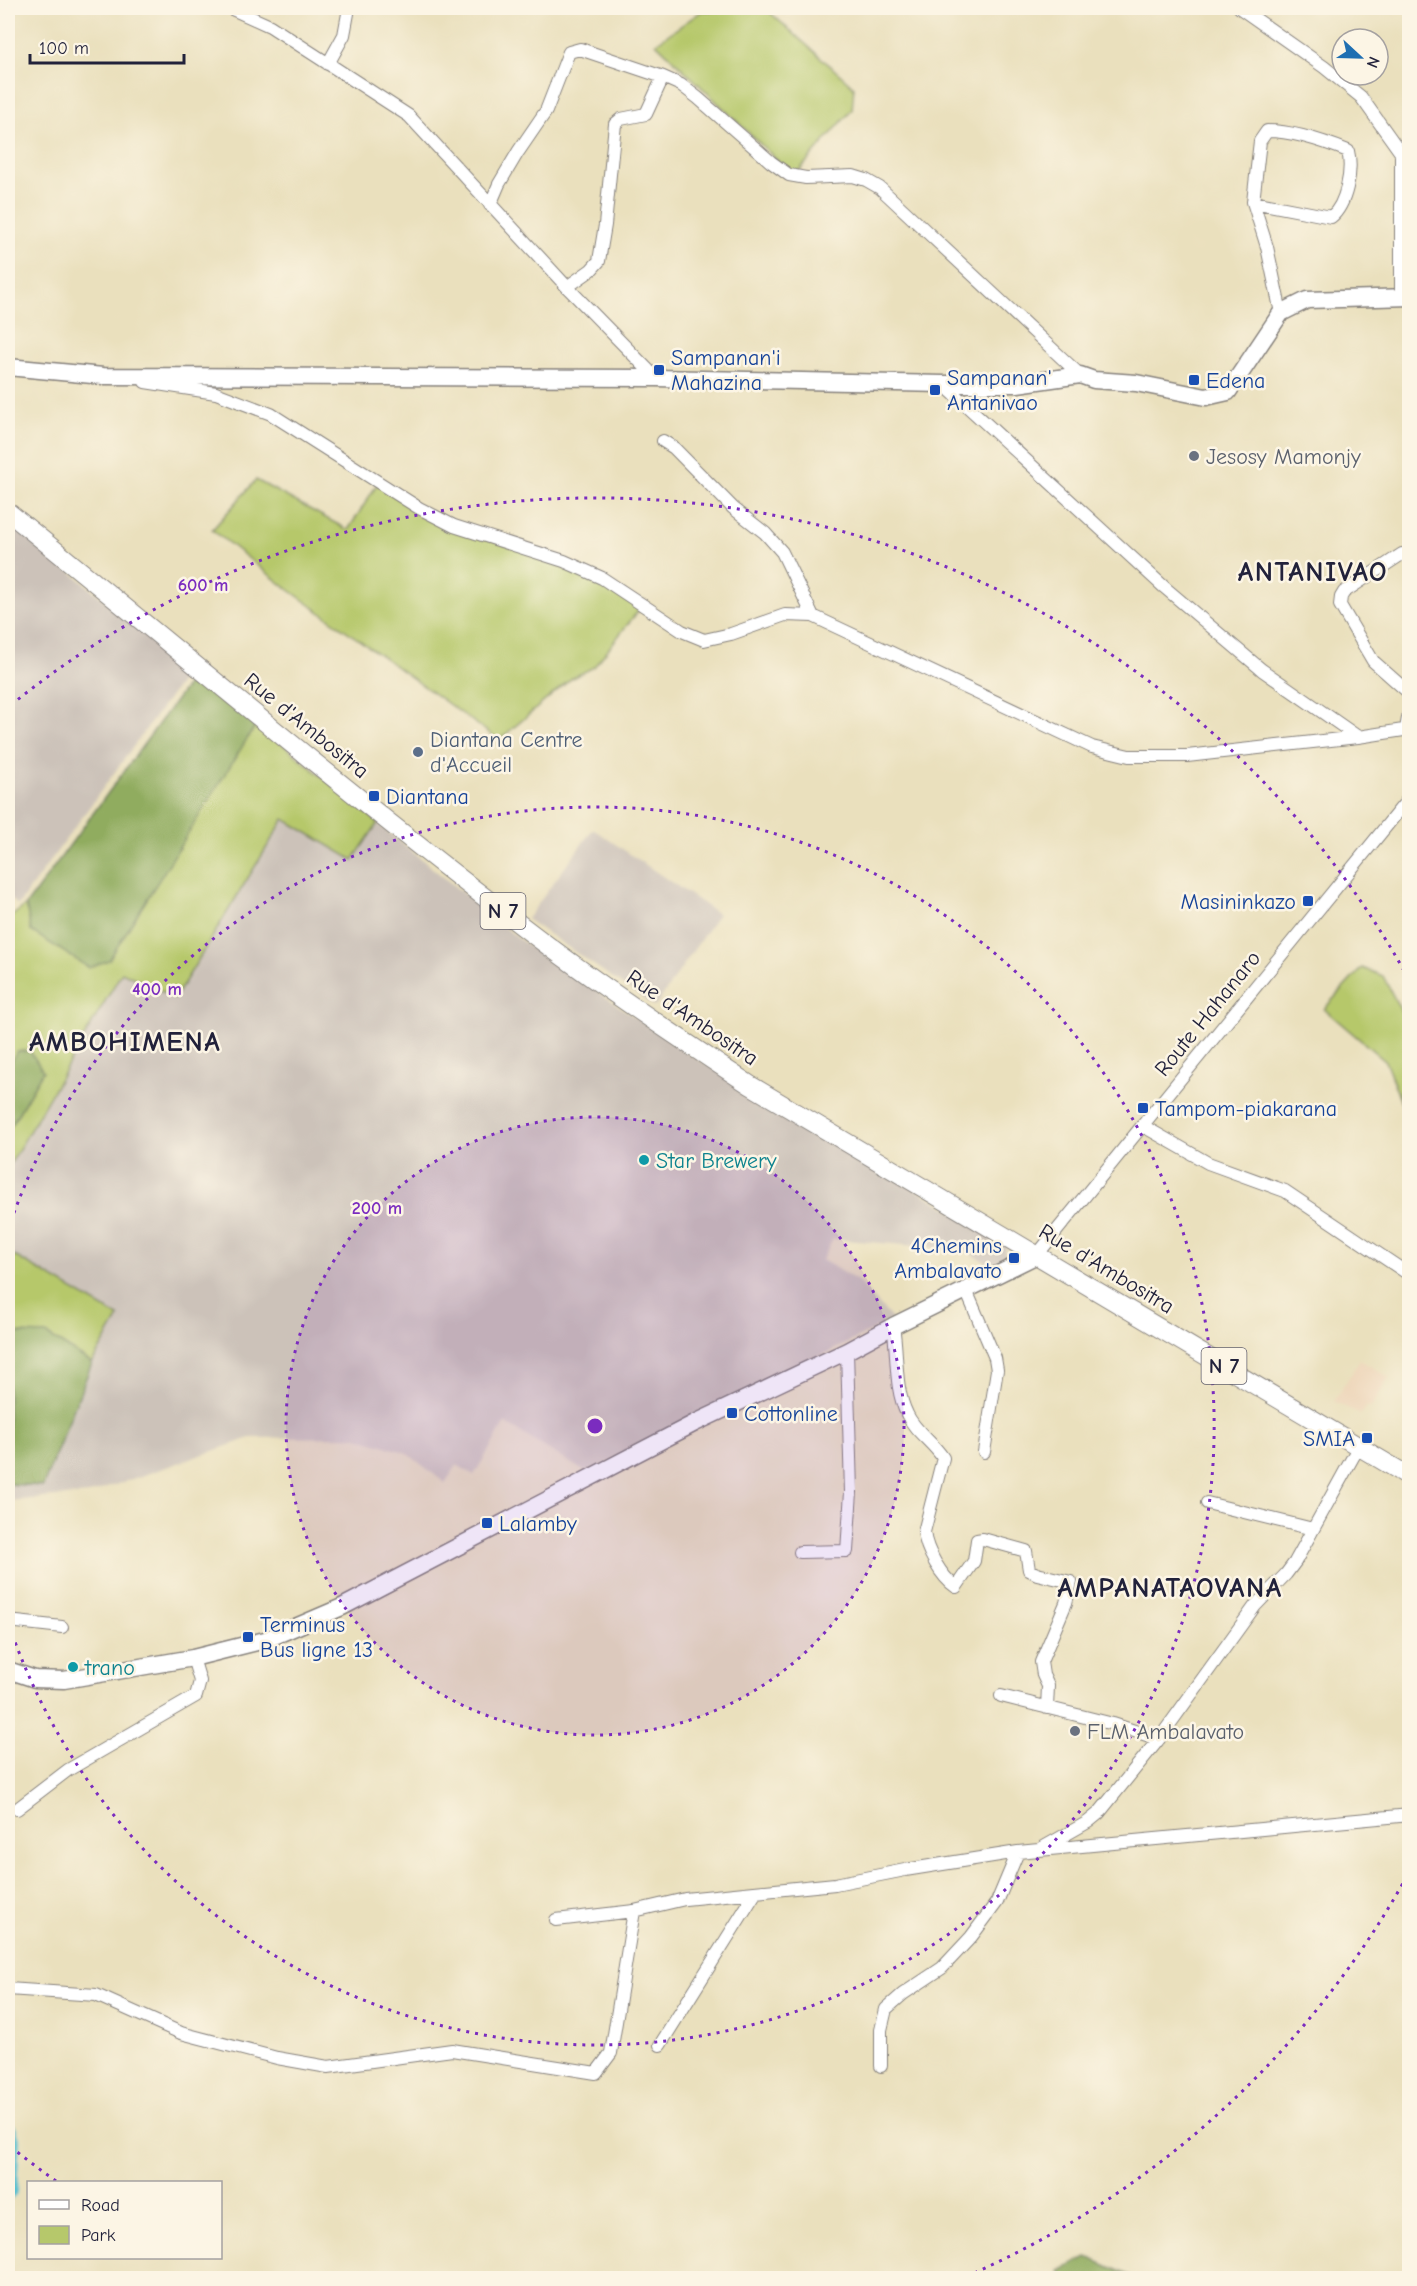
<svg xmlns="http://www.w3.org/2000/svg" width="1417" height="2286" font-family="'Comic Neue',sans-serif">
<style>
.built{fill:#eed7bb}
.industrial{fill:#ccc2b9}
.green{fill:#b6c86b;stroke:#6c7553;stroke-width:1.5}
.forest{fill:#90ac5f;stroke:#59674d;stroke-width:1.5}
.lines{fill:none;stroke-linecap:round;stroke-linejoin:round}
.river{stroke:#55c0d0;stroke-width:18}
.street-casing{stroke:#86817c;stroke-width:14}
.secondary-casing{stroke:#86817c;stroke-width:19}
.primary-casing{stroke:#86817c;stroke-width:20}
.street{stroke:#fff;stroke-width:12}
.secondary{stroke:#fff;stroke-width:16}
.primary{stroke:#fff;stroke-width:18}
.ring{fill:none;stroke:#7b2cbf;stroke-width:3;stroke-dasharray:3 6}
.transit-dot{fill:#1a4fb4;stroke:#fcf5e5;stroke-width:2}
.worship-dot{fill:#6b7280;stroke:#fcf5e5;stroke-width:2}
.service-dot{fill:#5c6f8a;stroke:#fcf5e5;stroke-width:2}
.culture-dot{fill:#0f9aa8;stroke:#fcf5e5;stroke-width:2}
.labels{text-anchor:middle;stroke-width:5;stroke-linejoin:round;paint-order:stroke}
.shield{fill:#fcf5e5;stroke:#63616e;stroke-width:1.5}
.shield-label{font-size:21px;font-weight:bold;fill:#22223b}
.transit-label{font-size:22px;fill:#164399;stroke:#fcf5e5;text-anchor:start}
.worship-label{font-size:22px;fill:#5b616d;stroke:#fcf5e5;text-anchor:start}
.street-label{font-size:22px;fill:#22223b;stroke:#fcf5e5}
.service-label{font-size:22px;fill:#4e5e75;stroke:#fcf5e5;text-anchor:start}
.culture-label{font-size:22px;fill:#0d838f;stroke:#fcf5e5;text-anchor:start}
.district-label{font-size:28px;font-weight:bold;letter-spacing:1.5px;fill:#22223b;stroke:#fcf5e5}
.centre{fill:#7b2cbf;stroke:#fcf5e5;stroke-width:3}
.ring-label{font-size:18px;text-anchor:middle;font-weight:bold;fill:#7b2cbf;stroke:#fcf5e5;stroke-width:5;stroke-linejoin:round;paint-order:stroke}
</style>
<rect width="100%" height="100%" fill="#fcf5e5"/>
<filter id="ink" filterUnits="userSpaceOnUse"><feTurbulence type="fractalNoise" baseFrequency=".0167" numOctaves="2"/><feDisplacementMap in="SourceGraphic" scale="12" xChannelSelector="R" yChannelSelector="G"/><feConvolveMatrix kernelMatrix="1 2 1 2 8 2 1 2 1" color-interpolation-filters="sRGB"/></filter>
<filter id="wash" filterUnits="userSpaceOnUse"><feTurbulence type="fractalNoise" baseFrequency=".008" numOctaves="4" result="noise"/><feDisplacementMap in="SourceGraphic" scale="24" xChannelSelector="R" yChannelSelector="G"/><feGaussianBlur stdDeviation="1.35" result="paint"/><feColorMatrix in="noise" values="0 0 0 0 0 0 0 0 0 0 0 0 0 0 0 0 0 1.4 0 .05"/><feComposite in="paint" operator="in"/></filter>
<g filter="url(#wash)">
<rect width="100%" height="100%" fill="#eae0bd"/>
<path class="built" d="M 1360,1360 L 1389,1377 L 1371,1408 L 1366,1406 L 1360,1415 L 1334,1401 Z"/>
<path class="industrial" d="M 8,520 L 189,670 L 18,905 L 8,896 Z
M 262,729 L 519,939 L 696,1058 L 1007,1244 L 1001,1271 L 965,1250 L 833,1239 L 822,1260 L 858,1281 L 893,1320 L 587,1473 L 505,1423 L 474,1475 L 457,1465 L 445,1483 L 407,1453 L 357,1437 L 250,1438 L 89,1494 L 8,1501 L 8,1137 Z
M 593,829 L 718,914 L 655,1007 L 527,919 Z"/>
<path class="green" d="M 766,9 L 854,87 L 852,110 L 797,173 L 786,169 L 656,43 L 702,11 Z
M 256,480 L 348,530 L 378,483 L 419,508 L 564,561 L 643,605 L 594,667 L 572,678 L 499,740 L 285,587 L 212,530 Z
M 257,723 L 378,823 L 353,860 L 284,819 L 175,998 L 122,972 L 8,1168 L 8,1131 L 43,1071 L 17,1051 L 8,1068 L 8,919 L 26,905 L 31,931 L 249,737 Z
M 1362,968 L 1383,976 L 1409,1027 L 1409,1155 L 1407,1144 L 1407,1117 L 1385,1061 L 1324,1009 Z
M 8,1252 L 119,1317 L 92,1363 L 46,1334 L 8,1333 Z"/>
<path class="forest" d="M 187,685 L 207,685 L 257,723 L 109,960 L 89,968 L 31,931 L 26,905 Z
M 17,1051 L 30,1051 L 43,1071 L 8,1131 L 8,1068 Z
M 8,1333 L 46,1334 L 92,1363 L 43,1486 L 8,1484 Z
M 1087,2257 L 1135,2278 L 1064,2278 L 1060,2271 Z"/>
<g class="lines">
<path class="river" d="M 8,2131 L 11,2140 L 8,2191"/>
</g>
</g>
<g filter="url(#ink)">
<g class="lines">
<g class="street-casing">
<path id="street" d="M 230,8 L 270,26 L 409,116 L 567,287 L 656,378
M 1240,8 L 1324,67 L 1361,97 L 1401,153 L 1401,297
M 328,64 L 344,35 L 349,8
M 1253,202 L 1331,217 C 1346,205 1353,171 1348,151 C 1323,141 1293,131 1267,131 L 1260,141 L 1253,202 L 1267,247 L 1281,313
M 490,205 L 499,184 L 518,152 L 546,111 L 569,52 L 580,49 L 663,77 L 681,85 L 698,98 L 771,162 L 789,175 L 806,178 L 853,176 L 866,180 L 880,188 L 1080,375
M 567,287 L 591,270 L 599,261 L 605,225 L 615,124 L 621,119 L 646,114 L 663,77
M 145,382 L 216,393 L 271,414 L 419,508 L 454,526 L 564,561 L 602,578 L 682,631 L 704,640 L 731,634 L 785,615 L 813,616 L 1092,747 L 1129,756 L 1187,756 L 1358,737 L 1410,729
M 943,384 L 1164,587 L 1262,670 L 1358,737
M 663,441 L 674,448 L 733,508 L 765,533 L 782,552 L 813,616
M 1402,554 L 1344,592 L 1341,597 L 1340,605 L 1373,661 L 1408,692 L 1410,697
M 1406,729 L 1410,707
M 1143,1126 L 1208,1163 L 1285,1191 L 1410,1275
M 1037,1255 L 1410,797
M 966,1290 L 995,1358 L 997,1370 L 984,1452
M 893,1326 C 898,1354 894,1388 907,1414 C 915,1432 933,1442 943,1458 L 924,1532 C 926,1550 941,1577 956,1587 L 974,1561 L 977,1540 L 983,1539 L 1026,1551 L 1029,1570 L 1037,1574 L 1071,1582 L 1066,1603 L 1041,1662 L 1043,1675 L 1048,1686 L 1047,1708
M 1207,1503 L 1313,1529
M 800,1552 L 847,1551 L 851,1492 L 847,1351
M 8,1621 L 62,1627
M 1001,1696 L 1113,1724 L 1159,1739
M 17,1809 L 68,1770 L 196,1696 L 200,1681 L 193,1658
M 1042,1848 L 1088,1822 L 1099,1813 L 1159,1739 L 1255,1606 L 1286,1574 L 1295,1562 L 1359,1446
M 556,1920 L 634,1911 L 685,1899 L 835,1884 L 905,1870 L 1018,1852 L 1410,1815
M 8,1989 L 96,1995 L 181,2033 L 277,2058 L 328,2067 L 452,2050 L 596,2073 L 611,2053 L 634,1911
M 660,2045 L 756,1892
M 881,2066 L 881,2030 L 886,2009 L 903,1994 L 942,1968 L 971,1937 L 997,1902 L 1018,1852"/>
</g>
<g class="secondary-casing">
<path id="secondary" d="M 8,367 L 103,376 L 656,378 L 943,384 L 1017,384 L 1080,375 L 1094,380 L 1136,383 L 1206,397 L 1228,392 L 1281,313 L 1307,300 L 1410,297
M 8,1670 L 35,1679 L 64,1680 L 193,1658 L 265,1640 L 342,1607 L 695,1423 L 847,1351 L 893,1326 L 1037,1255"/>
</g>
<g class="primary-casing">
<path id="primary" d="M 8,512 C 179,650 347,793 522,926 C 596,983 673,1034 750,1085 L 1410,1477"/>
</g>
<use href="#street" class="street"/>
<use href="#secondary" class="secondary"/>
<use href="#primary" class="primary"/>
</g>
</g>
<circle cx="595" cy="1426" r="309" fill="#7b2cbf" fill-opacity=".12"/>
<g class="ring">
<circle cx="595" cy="1426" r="309"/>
<path d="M8 1230A619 619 0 1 1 8 1622"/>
<path d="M1407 1876A928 928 0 0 1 965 2277M56 2181A928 928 0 0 1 11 2147M11 705A928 928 0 0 1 1407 976"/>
</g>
<g class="transit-dot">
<rect x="653" y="364" width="12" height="12" rx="3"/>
<rect x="1188" y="374" width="12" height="12" rx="3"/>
<rect x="929" y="384" width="12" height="12" rx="3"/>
<rect x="368" y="790" width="12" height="12" rx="3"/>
<rect x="1302" y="895" width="12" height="12" rx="3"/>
<rect x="1137" y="1102" width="12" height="12" rx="3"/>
<rect x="1008" y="1252" width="12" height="12" rx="3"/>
<rect x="726" y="1407" width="12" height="12" rx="3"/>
<rect x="1361" y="1432" width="12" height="12" rx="3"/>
<rect x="481" y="1517" width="12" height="12" rx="3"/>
<rect x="242" y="1631" width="12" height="12" rx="3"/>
</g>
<g class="worship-dot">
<circle cx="1194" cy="456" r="6"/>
<circle cx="1075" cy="1731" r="6"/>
</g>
<circle class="service-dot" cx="418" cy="752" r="6"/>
<g class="culture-dot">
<circle cx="644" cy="1160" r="6"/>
<circle cx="73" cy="1667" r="6"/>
</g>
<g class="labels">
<g class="shield">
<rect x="480.5" y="893" width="45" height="36" rx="4.5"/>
<rect x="1201.5" y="1348" width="45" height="36" rx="4.5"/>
</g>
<g class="shield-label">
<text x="503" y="918">N 7</text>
<text x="1224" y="1373">N 7</text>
</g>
<g class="transit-label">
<text x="671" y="365">Sampanan'i<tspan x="671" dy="25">Mahazina</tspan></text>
<text x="947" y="385">Sampanan'<tspan x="947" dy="25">Antanivao</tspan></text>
<text x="1206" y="388">Edena</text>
<text x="386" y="804">Diantana</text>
<text x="1296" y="909" text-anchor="end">Masininkazo</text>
<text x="1155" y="1116">Tampom-piakarana</text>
<text x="1002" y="1253" text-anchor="end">4Chemins<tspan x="1002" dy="25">Ambalavato</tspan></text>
<text x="744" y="1421">Cottonline</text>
<text x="1355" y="1446" text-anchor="end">SMIA</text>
<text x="499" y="1531">Lalamby</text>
<text x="260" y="1632">Terminus<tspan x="260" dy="25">Bus ligne 13</tspan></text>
</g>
<g class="worship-label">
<text x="1206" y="464">Jesosy Mamonjy</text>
<text x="1087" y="1739">FLM Ambalavato</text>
</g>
<g class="street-label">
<text transform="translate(307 725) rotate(39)" y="8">Rue d'Ambositra</text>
<text transform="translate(1207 1013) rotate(-51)" y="8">Route Hahanaro</text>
<text transform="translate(693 1017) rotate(34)" y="8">Rue d'Ambositra</text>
<text transform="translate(1107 1268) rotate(31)" y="8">Rue d'Ambositra</text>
</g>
<g class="service-label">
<text x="430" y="747">Diantana Centre<tspan x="430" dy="25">d'Accueil</tspan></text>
</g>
<g class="culture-label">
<text x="656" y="1168">Star Brewery</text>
<text x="85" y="1675">trano</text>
</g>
<g class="district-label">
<text x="1313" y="581">ANTANIVAO</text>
<text x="125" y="1051">AMBOHIMENA</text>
<text x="1170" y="1597">AMPANATAOVANA</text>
</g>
</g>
<circle cx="595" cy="1426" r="9" class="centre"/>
<g class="ring-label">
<text x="203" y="591">600 m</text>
<text x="157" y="995">400 m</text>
<text x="377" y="1214">200 m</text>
</g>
<rect width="1417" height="2286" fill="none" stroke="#fcf5e5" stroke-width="30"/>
<rect x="27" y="2181" width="195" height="78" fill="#fcf5e5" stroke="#a5a1a1" stroke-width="1.5"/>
<rect x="39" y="2200" width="30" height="9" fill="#ffffff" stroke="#a5a1a1" stroke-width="1.5"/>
<text x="81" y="2211" font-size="18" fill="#22223b">Road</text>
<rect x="39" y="2226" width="30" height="18" fill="#b6c86b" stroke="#a5a1a1" stroke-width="1.5"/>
<text x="81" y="2241" font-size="18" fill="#22223b">Park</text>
<g transform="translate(1360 57) rotate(112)"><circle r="28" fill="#fcf5e5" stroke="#a5a1a1" stroke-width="1.5"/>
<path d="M0-4.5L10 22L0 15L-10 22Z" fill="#1f6fb2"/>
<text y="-9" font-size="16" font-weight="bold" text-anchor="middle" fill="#22223b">N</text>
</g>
<path d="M30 54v9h154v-9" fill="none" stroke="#22223b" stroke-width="3"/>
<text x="39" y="54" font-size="18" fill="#22223b" stroke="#fcf5e5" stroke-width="4.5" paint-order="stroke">100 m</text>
</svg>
